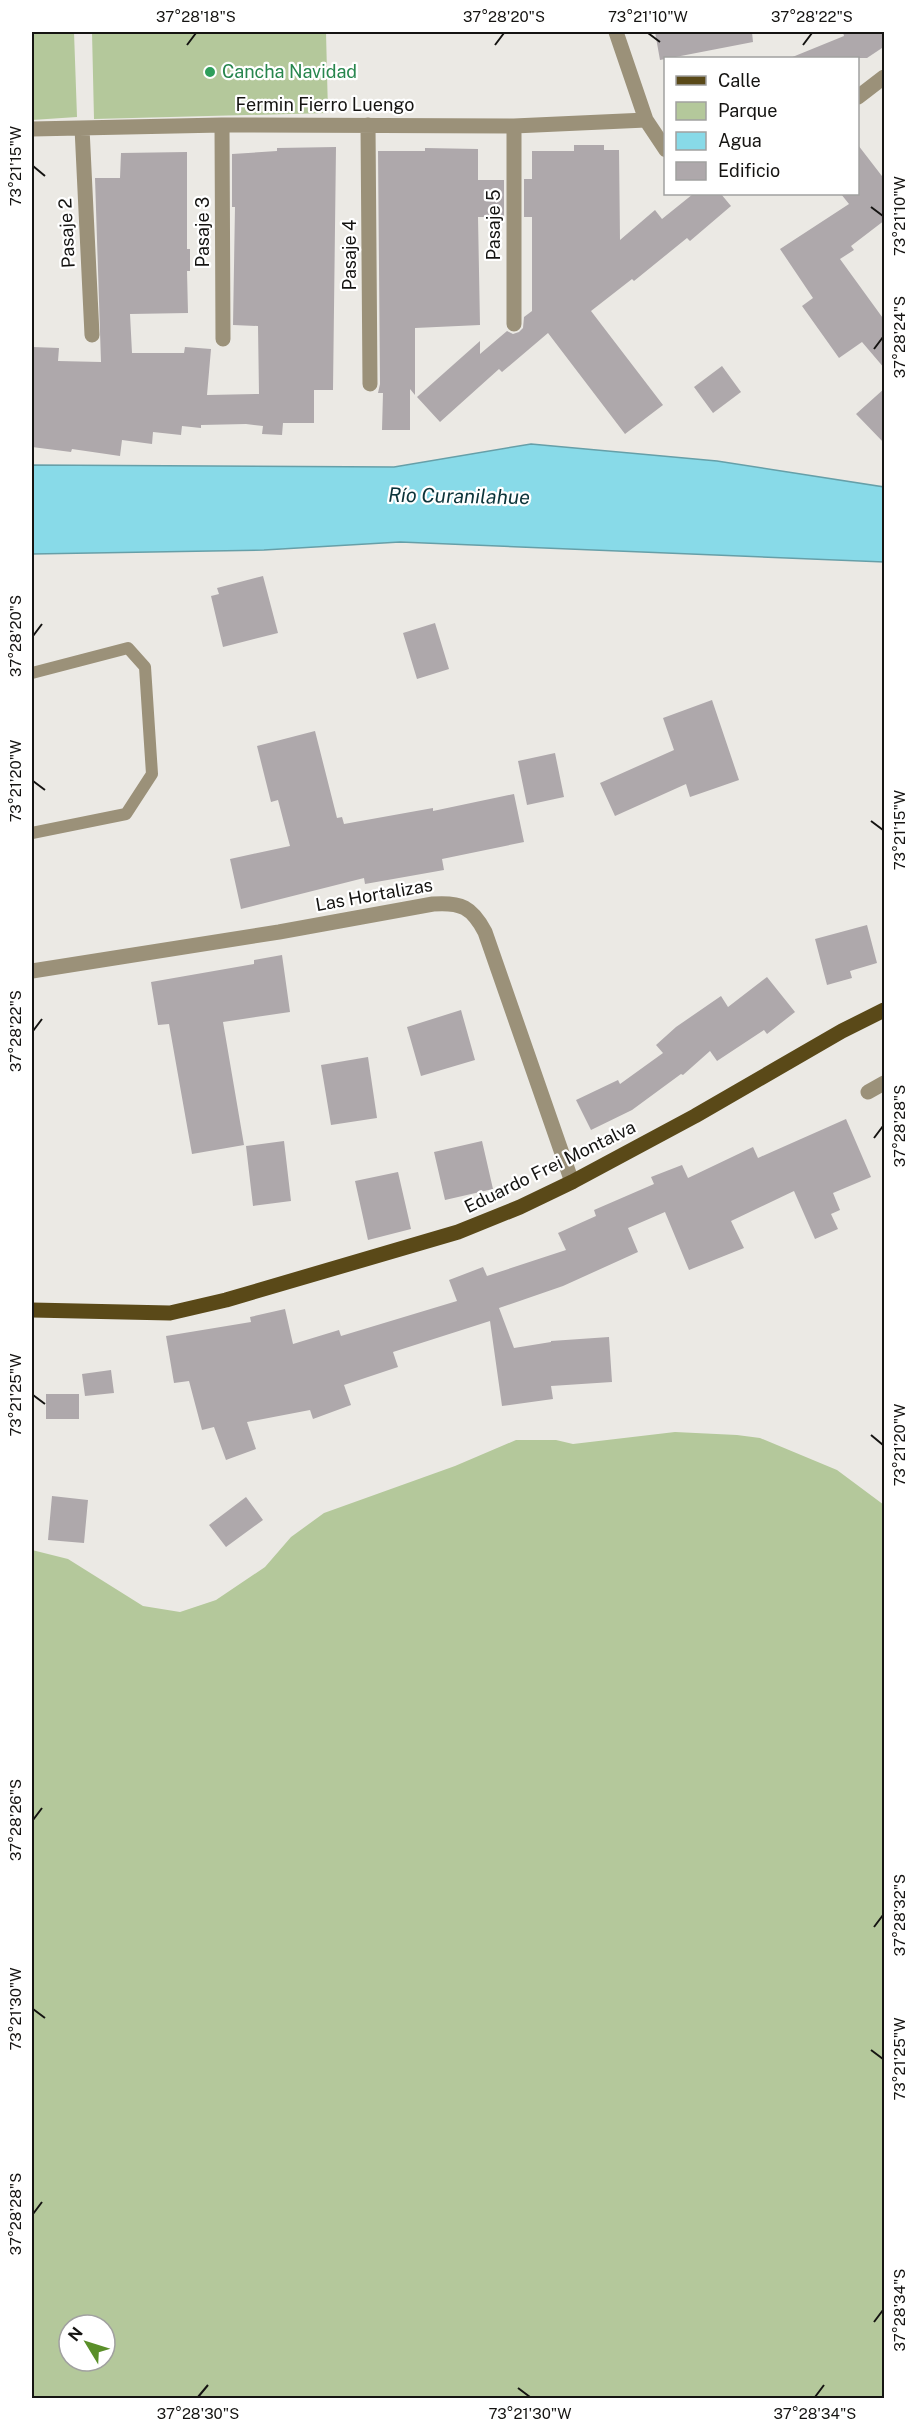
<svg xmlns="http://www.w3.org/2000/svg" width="916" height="2430" font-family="'Public Sans',sans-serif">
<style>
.green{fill:#b4c89b;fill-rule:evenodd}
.water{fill:#88dae8;stroke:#669fa8;stroke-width:1.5}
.building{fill:#aea8ab}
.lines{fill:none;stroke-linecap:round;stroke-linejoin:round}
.service{stroke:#9b9179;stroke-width:12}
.minor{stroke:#9b9179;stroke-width:15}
.primary{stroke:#5a4918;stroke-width:15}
.ticks{fill:none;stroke:#151412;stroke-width:2}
.leisure-dot{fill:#2e9e5b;stroke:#fff;stroke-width:2}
.labels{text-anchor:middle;stroke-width:4.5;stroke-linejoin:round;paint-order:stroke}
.leisure-label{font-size:18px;fill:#27864d;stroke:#fff;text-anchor:start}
.street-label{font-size:18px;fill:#151412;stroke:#fff}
.water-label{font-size:20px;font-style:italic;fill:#0c343a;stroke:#fff}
.neatline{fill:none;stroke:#151412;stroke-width:2}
.ticks-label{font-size:15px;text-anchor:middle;fill:#151412}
</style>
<rect width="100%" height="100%" fill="#ebe9e4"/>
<path class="green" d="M 32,32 L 74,32 L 77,117 L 32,120 Z
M 92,32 L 326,32 L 328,113 L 94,119 Z
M 675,1432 L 737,1435 L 760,1438 L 837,1470 L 884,1505 L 884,2398 L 32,2398 L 32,1550 L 68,1559 L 143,1606 L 180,1612 L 216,1600 L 265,1567 L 291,1537 L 324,1513 L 455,1466 L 516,1440 L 556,1440 L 573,1444 ZM 69,2325 L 105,2325 L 105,2361 L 69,2361 Z"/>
<path class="water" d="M 531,444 L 717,461 L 884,487 L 884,562 L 400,542 L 264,550 L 32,554 L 32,465 L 394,467 Z"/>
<path class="building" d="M 655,32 L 752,32 L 753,42 L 660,60 Z
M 843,32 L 885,32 L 885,46 L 867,58 L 790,58 L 844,36 Z
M 574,145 L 604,145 L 604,150 L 619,150 L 620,240 L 655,210 L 662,219 L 693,194 L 721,194 L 731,206 L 690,241 L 687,238 L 634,281 L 632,279 L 591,311 L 663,405 L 625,434 L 548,333 L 502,372 L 499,369 L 440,422 L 417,397 L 480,341 L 480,354 L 507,331 L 513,334 L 519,332 L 523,328 L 524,317 L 532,311 L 532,217 L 524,217 L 524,179 L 532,179 L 532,151 L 574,151 Z
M 858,145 L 885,180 L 885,220 L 851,246 L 854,250 L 840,259 L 885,321 L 885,369 L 862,342 L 839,358 L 802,306 L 813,298 L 780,249 L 849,204 L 841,194 L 858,194 Z
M 336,147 L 333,390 L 314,390 L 314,423 L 283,423 L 282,435 L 262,434 L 263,426 L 246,424 L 201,425 L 201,428 L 182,426 L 181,435 L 153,432 L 152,444 L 122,440 L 120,456 L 72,449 L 71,452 L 32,447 L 32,347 L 59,348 L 58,361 L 101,362 L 95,178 L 120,178 L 121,153 L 187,152 L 187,249 L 190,249 L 190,271 L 187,271 L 188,313 L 130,314 L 132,353 L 184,353 L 185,347 L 211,349 L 207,395 L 259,394 L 258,326 L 233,325 L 235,207 L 232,207 L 232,154 L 277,151 L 277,148 Z
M 425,148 L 478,149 L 478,180 L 504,180 L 504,217 L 478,217 L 480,325 L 415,328 L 415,395 L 410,389 L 410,430 L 382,430 L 383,393 L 378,393 L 380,384 L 378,151 L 425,151 Z
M 722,366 L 741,392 L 713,413 L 694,387 Z
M 885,388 L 885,444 L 856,414 Z
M 263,576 L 278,633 L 223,647 L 211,596 L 219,594 L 217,588 Z
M 435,623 L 449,669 L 417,679 L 403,633 Z
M 712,700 L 739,780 L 690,797 L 686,784 L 615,816 L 600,783 L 674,750 L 663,718 Z
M 315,731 L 337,818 L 342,817 L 344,824 L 433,808 L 433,811 L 514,794 L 524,842 L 442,859 L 444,870 L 365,884 L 364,878 L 241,909 L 230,859 L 290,846 L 278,800 L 271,802 L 257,746 Z
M 555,753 L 564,797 L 527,805 L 518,761 Z
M 867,925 L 877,963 L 850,971 L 852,978 L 827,985 L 815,939 Z
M 282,955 L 290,1012 L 223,1022 L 244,1145 L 192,1154 L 169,1024 L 158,1025 L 151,982 L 254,964 L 254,960 Z
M 767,977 L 795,1012 L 767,1034 L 764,1030 L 717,1061 L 710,1051 L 683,1075 L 681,1074 L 632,1110 L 591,1130 L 576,1100 L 618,1080 L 620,1084 L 663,1053 L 656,1045 L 676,1027 L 721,996 L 728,1007 Z
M 461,1010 L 475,1060 L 421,1076 L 407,1027 Z
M 368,1057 L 377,1118 L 331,1125 L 321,1065 Z
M 846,1119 L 871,1177 L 833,1193 L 840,1210 L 831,1214 L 838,1229 L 815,1239 L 794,1191 L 731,1221 L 744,1248 L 689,1270 L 665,1212 L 628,1228 L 638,1252 L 563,1286 L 499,1308 L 514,1348 L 551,1342 L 551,1341 L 609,1337 L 612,1382 L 551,1386 L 553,1399 L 502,1406 L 490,1321 L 393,1352 L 398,1367 L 344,1385 L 351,1405 L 313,1419 L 310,1410 L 247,1422 L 256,1449 L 226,1460 L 214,1427 L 202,1430 L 189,1381 L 174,1383 L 166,1336 L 251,1322 L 250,1317 L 285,1309 L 293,1344 L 339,1330 L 341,1336 L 457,1301 L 449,1280 L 483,1267 L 487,1276 L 566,1250 L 558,1233 L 596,1216 L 594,1210 L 654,1184 L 651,1177 L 682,1165 L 688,1178 L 753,1147 L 758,1158 Z
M 284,1141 L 291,1201 L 253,1206 L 246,1146 Z
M 482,1141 L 493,1189 L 445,1200 L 434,1152 Z
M 398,1172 L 411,1229 L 368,1240 L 355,1181 Z
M 111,1370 L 114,1393 L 85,1396 L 82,1374 Z
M 46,1394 L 79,1394 L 79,1419 L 46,1419 Z
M 52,1496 L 88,1500 L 84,1543 L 48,1540 Z
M 246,1497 L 263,1520 L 226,1547 L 209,1525 Z"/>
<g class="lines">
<path class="service" d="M 32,673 L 128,648 L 145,667 L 152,774 L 126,814 L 32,833"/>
<path class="minor" d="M 616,32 L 646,120
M 858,97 L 884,77
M 222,125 L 223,339
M 368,125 L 370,384
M 82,128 L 92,335
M 32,129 L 222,125 L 514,126 L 646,120 L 666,150
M 514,324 L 514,126
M 32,971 L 279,932 L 433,904 C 461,902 472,907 485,932 L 572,1182
M 868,1092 L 884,1083"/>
<path class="primary" d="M 32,1310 L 170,1313 L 226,1300 L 458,1232 L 520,1207 L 572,1182 L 695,1116 L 842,1031 L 884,1010"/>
</g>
<path class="ticks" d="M 648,33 L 660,42M 187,45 L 196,33M 495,45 L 504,33M 803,45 L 812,33M 33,166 L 45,176M 871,207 L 883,216M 874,349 L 883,337M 33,636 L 42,624M 33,781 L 45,790M 871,821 L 883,830M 33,1031 L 42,1019M 874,1138 L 883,1126M 33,1395 L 45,1404M 871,1435 L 883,1445M 33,1820 L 42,1808M 874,1927 L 883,1915M 33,2009 L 45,2018M 871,2050 L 883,2059M 33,2214 L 42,2202M 874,2322 L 883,2310M 518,2388 L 530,2397M 198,2397 L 208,2385M 815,2397 L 824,2385"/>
<circle class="leisure-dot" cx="210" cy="72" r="6"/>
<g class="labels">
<g class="leisure-label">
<text x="222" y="78">Cancha Navidad</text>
</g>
<g class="street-label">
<text x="325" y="111">Fermin Fierro Luengo</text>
<text transform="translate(494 225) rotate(-90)" y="6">Pasaje 5</text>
<text transform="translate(203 232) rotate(-90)" y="6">Pasaje 3</text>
<text transform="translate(67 233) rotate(-93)" y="6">Pasaje 2</text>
<text transform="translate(350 255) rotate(-90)" y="6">Pasaje 4</text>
<text transform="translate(374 895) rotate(-10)" y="6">Las Hortalizas</text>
<text transform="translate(550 1167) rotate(-26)" y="6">Eduardo Frei Montalva</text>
</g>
<g class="water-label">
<text transform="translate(459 496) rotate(1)" y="7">Río Curanilahue</text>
</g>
</g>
<rect width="916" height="2430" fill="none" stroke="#ffffff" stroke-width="66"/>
<rect x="664" y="57" width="195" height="138" fill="#ffffff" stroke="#a1a1a0" stroke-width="1.5"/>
<rect x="676" y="76" width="30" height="9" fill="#5a4918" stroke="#a1a1a0" stroke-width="1.5"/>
<text x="718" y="87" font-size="18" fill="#151412">Calle</text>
<rect x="676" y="102" width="30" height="18" fill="#b4c89b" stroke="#a1a1a0" stroke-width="1.5"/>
<text x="718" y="117" font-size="18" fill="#151412">Parque</text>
<rect x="676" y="132" width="30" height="18" fill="#88dae8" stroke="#a1a1a0" stroke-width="1.5"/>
<text x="718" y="147" font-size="18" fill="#151412">Agua</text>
<rect x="676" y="162" width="30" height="18" fill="#aea8ab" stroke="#a1a1a0" stroke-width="1.5"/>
<text x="718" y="177" font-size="18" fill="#151412">Edificio</text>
<g transform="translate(87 2343) rotate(308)"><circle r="28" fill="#ffffff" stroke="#a1a1a0" stroke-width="1.5"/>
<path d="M0-4.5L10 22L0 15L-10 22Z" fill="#5a8f29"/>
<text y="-9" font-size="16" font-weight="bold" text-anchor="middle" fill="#151412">N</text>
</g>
<rect x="33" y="33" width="850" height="2364" class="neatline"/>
<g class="ticks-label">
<text x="196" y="22">37°28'18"S</text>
<text x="504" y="22">37°28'20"S</text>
<text x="648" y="22">73°21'10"W</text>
<text x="812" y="22">37°28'22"S</text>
<text transform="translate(16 166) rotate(-90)" y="5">73°21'15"W</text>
<text transform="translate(900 216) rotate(-90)" y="5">73°21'10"W</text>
<text transform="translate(900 337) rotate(-90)" y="5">37°28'24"S</text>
<text transform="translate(16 636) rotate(-90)" y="5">37°28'20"S</text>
<text transform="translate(16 781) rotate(-90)" y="5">73°21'20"W</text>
<text transform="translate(900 830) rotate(-90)" y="5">73°21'15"W</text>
<text transform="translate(16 1031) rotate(-90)" y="5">37°28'22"S</text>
<text transform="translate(900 1126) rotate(-90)" y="5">37°28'28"S</text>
<text transform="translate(16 1395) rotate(-90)" y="5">73°21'25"W</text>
<text transform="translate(900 1445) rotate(-90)" y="5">73°21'20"W</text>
<text transform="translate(16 1820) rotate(-90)" y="5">37°28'26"S</text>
<text transform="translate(900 1915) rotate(-90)" y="5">37°28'32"S</text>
<text transform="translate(16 2009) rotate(-90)" y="5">73°21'30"W</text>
<text transform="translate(900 2059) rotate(-90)" y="5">73°21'25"W</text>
<text transform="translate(16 2214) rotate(-90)" y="5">37°28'28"S</text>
<text transform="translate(900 2310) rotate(-90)" y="5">37°28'34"S</text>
<text x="198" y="2419">37°28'30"S</text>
<text x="530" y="2419">73°21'30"W</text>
<text x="815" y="2419">37°28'34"S</text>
</g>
</svg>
